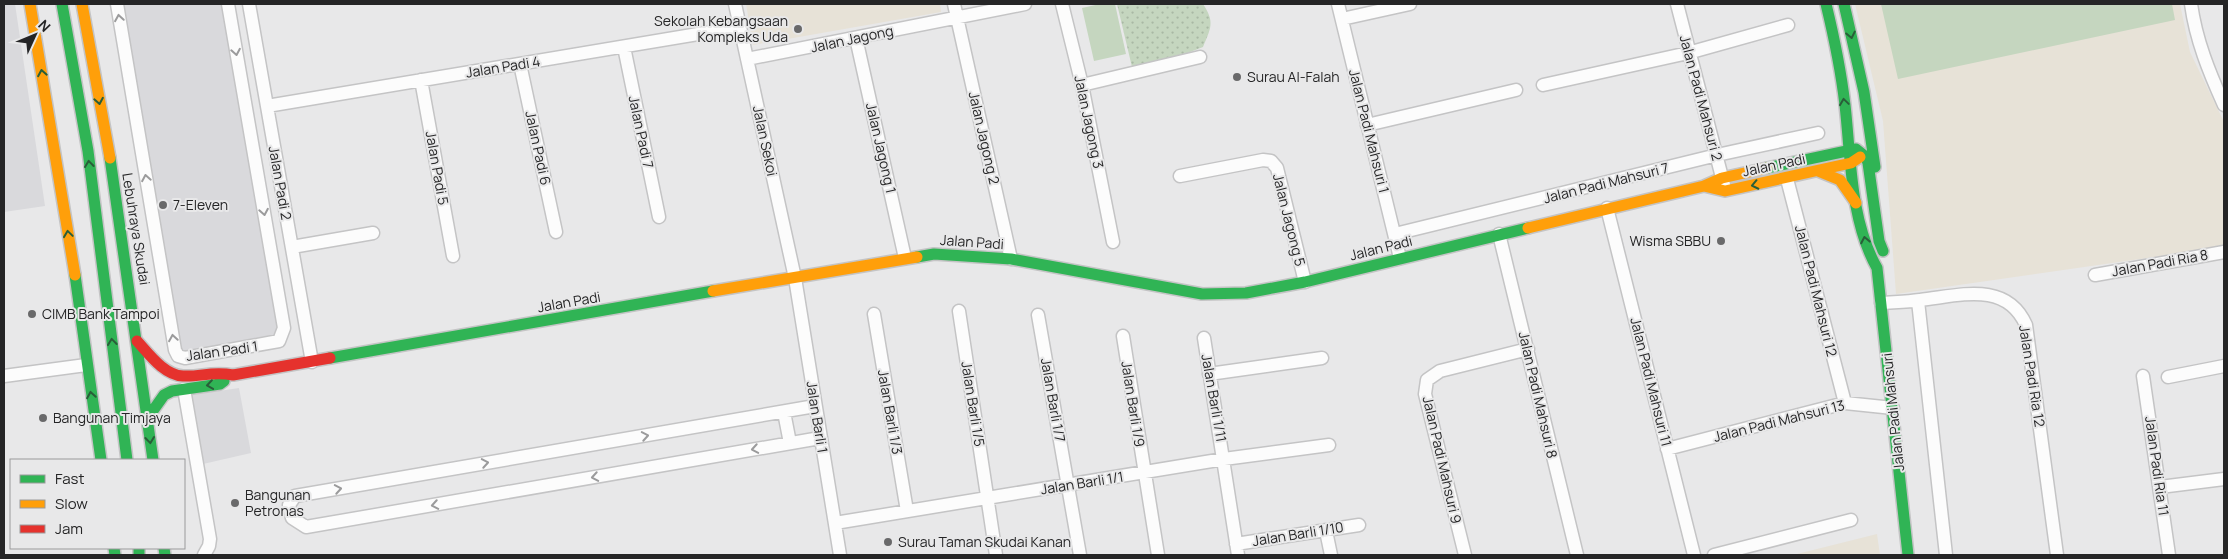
<svg xmlns="http://www.w3.org/2000/svg" width="2228" height="559" font-family="Manrope,sans-serif">
<style>
.built{fill:#d9d9dc}
.education{fill:#e7e2d7}
.green{fill:#c5d6bf}
.park{fill:url(#park-dots)}
.lines{fill:none;stroke-linecap:round;stroke-linejoin:round}
.street-casing{stroke:#c4c4c5;stroke-width:15}
.fast-casing{stroke:#c4c4c5;stroke-width:14}
.slow-casing{stroke:#c4c4c5;stroke-width:14}
.jam-casing{stroke:#c4c4c5;stroke-width:14}
.street{stroke:#fcfcfc;stroke-width:12}
.fast{stroke:#30b455;stroke-width:11}
.slow{stroke:#ff9f0a;stroke-width:11}
.jam{stroke:#e5322d;stroke-width:11}
.oneway{stroke:#9b9b9c}
.oneway2{stroke:#295e39}
.poi-dot{fill:#69696a;stroke:#e8e8e9;stroke-width:2}
.labels{text-anchor:middle;stroke-width:4;stroke-linejoin:round;paint-order:stroke}
.poi-label{font-size:14px;fill:#252526;stroke:#e8e8e9;text-anchor:start}
.street-label{font-size:14px;fill:#252526;stroke:#e8e8e9}
</style>
<defs>
<pattern id="park-dots" width="8" height="8" patternUnits="userSpaceOnUse" patternTransform="scale(1.25)"><rect width="8" height="8" fill="#c5d6bf"/><path d="M2 2h.1M6 6h.1" fill="none" stroke="#a9b8a4" stroke-width="1.8" stroke-linecap="round"/></pattern>
</defs>
<rect width="100%" height="100%" fill="#e8e8e9"/>
<path class="built" d="M 4,4 L 15,4 L 45,206 L 4,212 Z
M 121,4 L 224,4 L 282,345 L 181,363 Z
M 239,388 L 251,453 L 203,464 L 192,395 Z"/>
<path class="education" d="M 746,4 L 940,4 L 941,12 L 753,45 Z
M 1855,4 L 2180,4 L 2190,52 L 2224,122 L 2224,247 L 1896,294 L 1883,121 Z
M 1877,534 L 1880,555 L 1793,555 Z"/>
<path class="green" d="M 1100,4 L 1115,4 L 1126,54 L 1094,61 L 1082,8 Z
M 1881,4 L 2172,4 L 2175,20 L 1898,79 Z"/>
<path class="park" d="M 1117,4 L 1203,4 C 1215,22 1211,28 1203,47 L 1185,54 L 1132,67 Z"/>
<g class="lines">
<g class="street-casing">
<path id="street" d="M 117,4 L 175,350 L 178,356 L 185,358 L 279,341 L 284,328 L 228,4
M 249,4 L 312,362
M 735,4 L 795,278 L 840,555
M 954,4 L 1011,259
M 1062,4 L 1082,85 L 1113,242
M 1338,4 L 1400,258
M 1677,4 L 1724,185
M 2191,4 C 2196,40 2209,72 2224,105
M 1342,19 L 1410,4
M 856,38 L 905,258
M 624,47 L 659,217
M 747,59 L 1025,4
M 520,64 L 556,232
M 421,80 L 453,256
M 1082,85 L 1200,57
M 1543,85 L 1688,53 L 1788,25
M 267,106 L 740,27
M 1367,125 L 1516,90
M 1180,176 L 1263,160 L 1271,161 L 1277,168 L 1305,282
M 1787,179 L 1845,403
M 1607,208 L 1694,555
M 1395,234 L 1717,155 L 1818,133
M 1499,234 L 1577,555
M 292,247 L 373,233
M 2095,275 L 2224,252
M 1918,301 L 1946,555
M 1881,303 C 1894,302 1907,302 1920,300 C 1958,296 2006,280 2026,325 L 2057,555
M 959,311 L 996,555
M 874,314 L 907,511
M 1038,315 L 1080,555
M 1123,336 L 1158,555
M 1204,338 L 1238,555
M 1209,374 L 1322,358
M 4,376 L 86,365
M 2143,376 L 2169,555
M 2168,377 L 2224,366
M 184,389 L 210,539 L 209,546 L 204,555
M 815,406 L 295,496 L 289,505 L 292,518 L 306,527 L 820,438
M 784,412 L 790,443
M 1667,449 L 1845,403 L 1893,408
M 2160,487 L 2224,479
M 835,523 L 1224,459 L 1329,445
M 1326,531 L 1331,555
M 1236,544 L 1359,525
M 1465,555 L 1425,394 L 1427,380 L 1440,371 L 1528,349
M 1714,555 L 1851,520"/>
</g>
<g class="fast-casing">
<path id="fast" d="M 62,4 L 88,151 L 127,460
M 1826,4 C 1834,37 1841,71 1845,105 C 1851,158 1850,220 1877,268 L 1908,555
M 1844,4 L 1864,92 L 1875,167
M 110,158 L 153,460
M 1767,168 L 1856,149 L 1866,157 L 1868,163 L 1879,241 L 1883,251
M 917,257 L 934,254 L 1011,259 L 1202,294 L 1246,293 L 1305,282 L 1528,228
M 75,275 L 101,460
M 330,358 L 713,291
M 147,419 L 164,395 L 172,391 L 220,384 L 224,381
M 114,548 L 115,555
M 139,548 L 139,555
M 164,548 L 165,555"/>
</g>
<g class="slow-casing">
<path id="slow" d="M 30,4 L 75,275
M 82,4 L 110,158
M 1818,171 L 1840,180 L 1856,203
M 1704,186 L 1725,191 L 1851,163 L 1860,157
M 1528,228 L 1704,186 L 1722,178 L 1767,168
M 713,291 L 917,257"/>
</g>
<g class="jam-casing">
<path id="jam" d="M 137,341 C 149,354 164,375 183,376 C 201,377 212,371 233,375 L 330,358"/>
</g>
<use href="#street" class="street"/>
<use href="#fast" class="fast"/>
<use href="#slow" class="slow"/>
<use href="#jam" class="jam"/>
</g>
<defs><path id="oneway-chevron" d="M-2-3.5L2.5 0L-2 3.5" fill="none" stroke-width="1.6" stroke-linecap="round" stroke-linejoin="round" transform="scale(1.25)"/></defs>
<g class="oneway">
<use href="#oneway-chevron" transform="translate(119 18) rotate(-99)"/>
<use href="#oneway-chevron" transform="translate(236 52) rotate(80)"/>
<use href="#oneway-chevron" transform="translate(146 178) rotate(-100)"/>
<use href="#oneway-chevron" transform="translate(264 212) rotate(80)"/>
<use href="#oneway-chevron" transform="translate(173 338) rotate(-99)"/>
<use href="#oneway-chevron" transform="translate(645 436) rotate(-10)"/>
<use href="#oneway-chevron" transform="translate(755 449) rotate(170)"/>
<use href="#oneway-chevron" transform="translate(485 463) rotate(-10)"/>
<use href="#oneway-chevron" transform="translate(595 477) rotate(170)"/>
<use href="#oneway-chevron" transform="translate(338 489) rotate(-10)"/>
<use href="#oneway-chevron" transform="translate(435 505) rotate(170)"/>
</g>
<g class="oneway2">
<use href="#oneway-chevron" transform="translate(1851 35) rotate(78)"/>
<use href="#oneway-chevron" transform="translate(42 73) rotate(-100)"/>
<use href="#oneway-chevron" transform="translate(99 101) rotate(80)"/>
<use href="#oneway-chevron" transform="translate(1844 102) rotate(-98)"/>
<use href="#oneway-chevron" transform="translate(89 164) rotate(-97)"/>
<use href="#oneway-chevron" transform="translate(1755 185) rotate(168)"/>
<use href="#oneway-chevron" transform="translate(68 234) rotate(-98)"/>
<use href="#oneway-chevron" transform="translate(1865 240) rotate(-101)"/>
<use href="#oneway-chevron" transform="translate(112 342) rotate(-97)"/>
<use href="#oneway-chevron" transform="translate(210 385) rotate(172)"/>
<use href="#oneway-chevron" transform="translate(91 395) rotate(-99)"/>
<use href="#oneway-chevron" transform="translate(150 440) rotate(83)"/>
</g>
<g class="poi-dot">
<circle cx="798" cy="29" r="5"/>
<circle cx="1237" cy="77" r="5"/>
<circle cx="163" cy="205" r="5"/>
<circle cx="1721" cy="241" r="5"/>
<circle cx="32" cy="314" r="5"/>
<circle cx="43" cy="418" r="5"/>
<circle cx="235" cy="503" r="5"/>
<circle cx="888" cy="542" r="5"/>
</g>
<g class="labels">
<g class="poi-label">
<text x="788" y="26" text-anchor="end">Sekolah Kebangsaan<tspan x="788" dy="16">Kompleks Uda</tspan></text>
<text x="1247" y="82">Surau Al-Falah</text>
<text x="173" y="210">7-Eleven</text>
<text x="1711" y="246" text-anchor="end">Wisma SBBU</text>
<text x="42" y="319">CIMB Bank Tampoi</text>
<text x="53" y="423">Bangunan Timjaya</text>
<text x="245" y="500">Bangunan<tspan x="245" dy="16">Petronas</tspan></text>
<text x="898" y="547">Surau Taman Skudai Kanan</text>
</g>
<g class="street-label">
<text transform="translate(852 39) rotate(-12)" y="5">Jalan Jagong</text>
<text transform="translate(503 67) rotate(-9)" y="5">Jalan Padi 4</text>
<text transform="translate(1701 98) rotate(75)" y="5">Jalan Padi Mahsuri 2</text>
<text transform="translate(1089 122) rotate(78)" y="5">Jalan Jagong 3</text>
<text transform="translate(1369 131) rotate(76)" y="5">Jalan Padi Mahsuri 1</text>
<text transform="translate(641 132) rotate(78)" y="5">Jalan Padi 7</text>
<text transform="translate(984 138) rotate(77)" y="5">Jalan Jagong 2</text>
<text transform="translate(765 141) rotate(78)" y="5">Jalan Sekoi</text>
<text transform="translate(538 148) rotate(78)" y="5">Jalan Padi 6</text>
<text transform="translate(881 148) rotate(77)" y="5">Jalan Jagong 1</text>
<text transform="translate(1774 165) rotate(-12)" y="5">Jalan Padi</text>
<text transform="translate(437 168) rotate(80)" y="5">Jalan Padi 5</text>
<text transform="translate(280 183) rotate(80)" y="5">Jalan Padi 2</text>
<text transform="translate(1606 183) rotate(-14)" y="5">Jalan Padi Mahsuri 7</text>
<text transform="translate(1289 220) rotate(76)" y="5">Jalan Jagong 5</text>
<text transform="translate(136 229) rotate(81)" y="5">Lebuhraya Skudai</text>
<text transform="translate(972 242) rotate(4)" y="5">Jalan Padi</text>
<text transform="translate(1381 248) rotate(-14)" y="5">Jalan Padi</text>
<text transform="translate(2160 263) rotate(-10)" y="5">Jalan Padi Ria 8</text>
<text transform="translate(1816 291) rotate(76)" y="5">Jalan Padi Mahsuri 12</text>
<text transform="translate(569 302) rotate(-10)" y="5">Jalan Padi</text>
<text transform="translate(222 351) rotate(-8)" y="5">Jalan Padi 1</text>
<text transform="translate(2032 376) rotate(81)" y="5">Jalan Padi Ria 12</text>
<text transform="translate(1651 382) rotate(76)" y="5">Jalan Padi Mahsuri 11</text>
<text transform="translate(1538 395) rotate(77)" y="5">Jalan Padi Mahsuri 8</text>
<text transform="translate(1214 398) rotate(80)" y="5">Jalan Barli 1/11</text>
<text transform="translate(1053 400) rotate(80)" y="5">Jalan Barli 1/7</text>
<text transform="translate(973 404) rotate(81)" y="5">Jalan Barli 1/5</text>
<text transform="translate(1133 404) rotate(81)" y="5">Jalan Barli 1/9</text>
<text transform="translate(890 412) rotate(80)" y="5">Jalan Barli 1/3</text>
<text transform="translate(1893 412) rotate(-96)" y="5">Jalan Padi Mahsuri</text>
<text transform="translate(817 417) rotate(81)" y="5">Jalan Barli 1</text>
<text transform="translate(1779 421) rotate(-14)" y="5">Jalan Padi Mahsuri 13</text>
<text transform="translate(1442 460) rotate(77)" y="5">Jalan Padi Mahsuri 9</text>
<text transform="translate(2157 466) rotate(82)" y="5">Jalan Padi Ria 11</text>
<text transform="translate(1082 483) rotate(-9)" y="5">Jalan Barli 1/1</text>
<text transform="translate(1298 534) rotate(-9)" y="5">Jalan Barli 1/10</text>
</g>
</g>
<rect width="2228" height="559" fill="none" stroke="#252526" stroke-width="10"/>
<rect x="10" y="459" width="175" height="90" fill="#e8e8e9" stroke="#9a9a9b"/>
<rect x="20" y="475" width="25" height="8" fill="#30b455" stroke="#9a9a9b"/>
<text x="55" y="484" font-size="15" fill="#252526">Fast</text>
<rect x="20" y="500" width="25" height="8" fill="#ff9f0a" stroke="#9a9a9b"/>
<text x="55" y="509" font-size="15" fill="#252526">Slow</text>
<rect x="20" y="525" width="25" height="8" fill="#e5322d" stroke="#9a9a9b"/>
<text x="55" y="534" font-size="15" fill="#252526">Jam</text>
<g transform="translate(35 35) rotate(46)" stroke="#e8e8e9" stroke-width="4" paint-order="stroke">
<path d="M0-4L9 19L0 12L-9 19Z" fill="#252526"/>
<text y="-8" font-size="14" font-weight="bold" text-anchor="middle" fill="#252526">N</text>
</g>
</svg>
